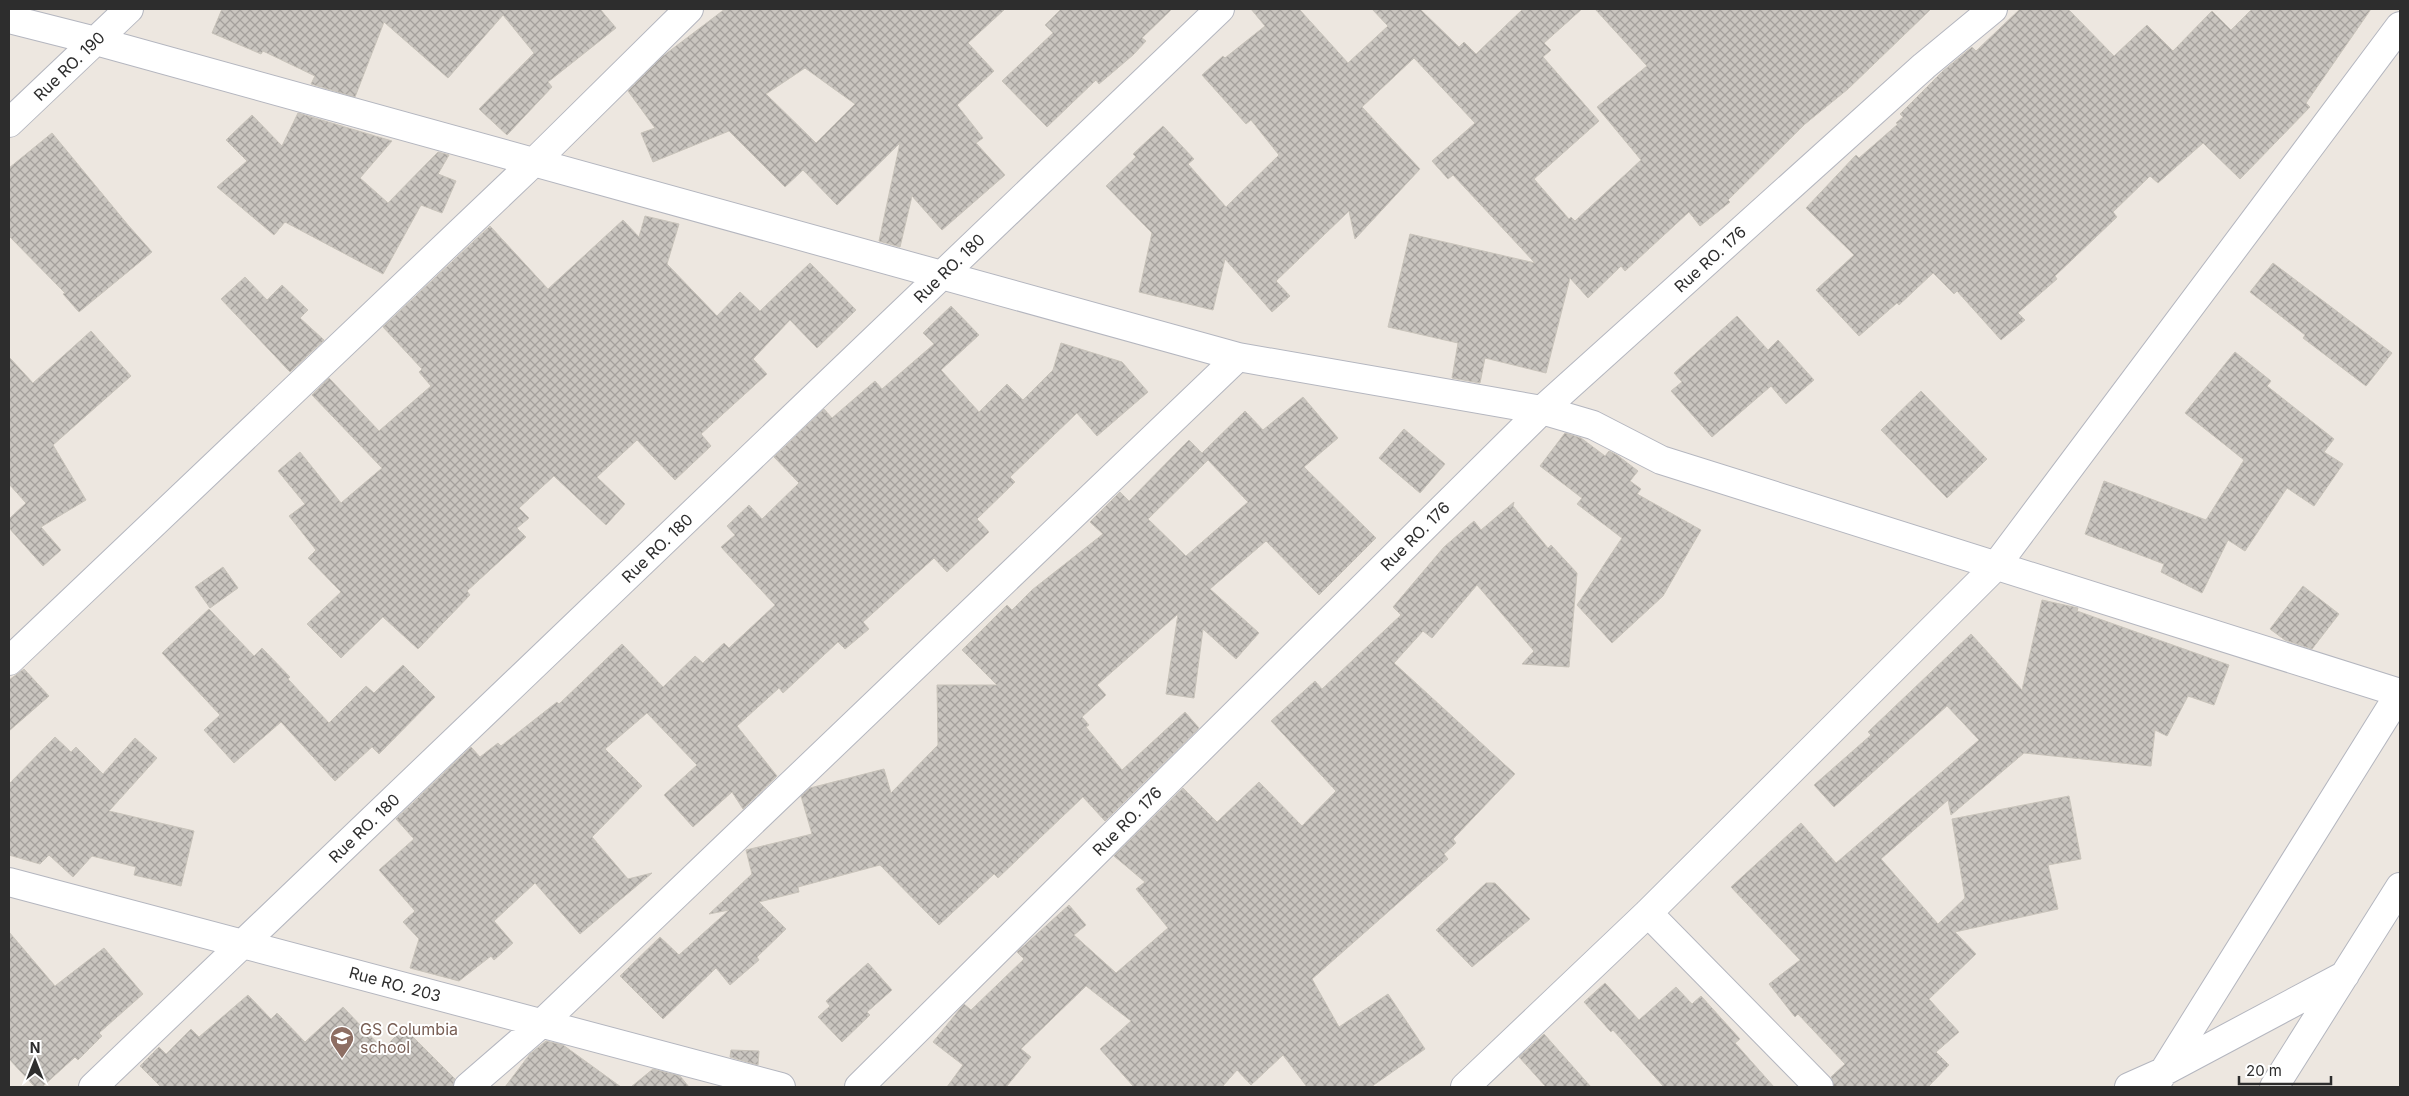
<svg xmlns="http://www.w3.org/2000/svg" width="2409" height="1096" font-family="Inter,sans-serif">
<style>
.building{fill:url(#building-cross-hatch);stroke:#c8c3ba;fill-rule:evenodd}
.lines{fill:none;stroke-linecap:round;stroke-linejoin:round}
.minor-casing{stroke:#b4b6bf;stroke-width:30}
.minor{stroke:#fff;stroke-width:28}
.labels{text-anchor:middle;stroke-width:4;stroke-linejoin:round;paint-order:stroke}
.street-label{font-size:16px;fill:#2d2d2d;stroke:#fff}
.education-label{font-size:16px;fill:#785e54;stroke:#fff;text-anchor:start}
</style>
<defs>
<pattern id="building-cross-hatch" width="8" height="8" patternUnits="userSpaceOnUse" patternTransform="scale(1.25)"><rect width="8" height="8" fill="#c9c5bf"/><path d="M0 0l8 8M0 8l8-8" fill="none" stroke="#a4a09c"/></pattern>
</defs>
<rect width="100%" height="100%" fill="#ede7e0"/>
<path class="building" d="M 222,9 L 600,9 L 616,28 L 548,82 L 552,87 L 507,135 L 479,109 L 534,53 L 503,15 L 448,78 L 384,22 L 355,97 L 311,84 L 315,76 L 263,51 L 261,54 L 212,33 Z
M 725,9 L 1005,9 L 968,43 L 994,71 L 957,105 L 983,138 L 976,143 L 1005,175 L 942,230 L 912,196 L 900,247 L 879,241 L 900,143 L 837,205 L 803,170 L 785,187 L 729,131 L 653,162 L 641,133 L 655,128 L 628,91 L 663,56 ZM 805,68 L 855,104 L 816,143 L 766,94 Z
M 1061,9 L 1172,9 L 1142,38 L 1146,41 L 1133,55 L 1099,84 L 1096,80 L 1047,127 L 1002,81 L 1053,33 L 1045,25 Z
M 1251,9 L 1299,9 L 1348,63 L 1388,26 L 1372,9 L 1420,9 L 1459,47 L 1464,42 L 1476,54 L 1523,9 L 1582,9 L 1544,43 L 1551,50 L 1543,57 L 1599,121 L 1534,179 L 1569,219 L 1571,217 L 1575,221 L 1641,160 L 1597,107 L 1647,66 L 1595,9 L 1931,9 L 1848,89 L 1805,124 L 1728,200 L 1730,202 L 1700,226 L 1689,212 L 1625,271 L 1621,266 L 1588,298 L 1570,278 L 1546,373 L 1485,358 L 1480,383 L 1452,378 L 1458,343 L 1388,327 L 1410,234 L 1535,263 L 1453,175 L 1448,179 L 1432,161 L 1475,123 L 1414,58 L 1362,107 L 1420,169 L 1355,239 L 1349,211 L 1276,281 L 1290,296 L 1272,312 L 1225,259 L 1213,310 L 1139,292 L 1152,233 L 1106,186 L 1136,157 L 1133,154 L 1163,126 L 1194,159 L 1188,164 L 1226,207 L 1279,155 L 1251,120 L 1246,124 L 1202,75 L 1223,56 L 1225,58 L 1265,26 Z
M 2020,9 L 2068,9 L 2114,56 L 2147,25 L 2173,51 L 2212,11 L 2231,30 L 2252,9 L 2371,9 L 2306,103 L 2310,107 L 2240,179 L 2203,143 L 2158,183 L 2150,176 L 2113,212 L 2117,217 L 2055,276 L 2057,279 L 2018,313 L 2025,320 L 2001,340 L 1957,291 L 1954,294 L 1933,273 L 1899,305 L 1897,303 L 1859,336 L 1816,290 L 1854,255 L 1806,208 L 1856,155 L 1859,158 L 1898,124 L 1896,123 L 1903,117 L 1900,114 L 1943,71 L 1972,47 L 1976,51 Z
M 298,113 L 392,141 L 360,178 L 388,203 L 438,152 L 449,155 L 438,174 L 456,181 L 442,213 L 421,205 L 383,274 L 285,222 L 274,235 L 217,187 L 247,161 L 226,140 L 252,115 L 282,146 Z
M 52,133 L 128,225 L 152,252 L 79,312 L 63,294 L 65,293 L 9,236 L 9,168 Z
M 645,216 L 679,224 L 667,264 L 717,316 L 740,292 L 760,311 L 810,263 L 856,310 L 817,348 L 790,320 L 753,359 L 767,374 L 701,434 L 711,446 L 675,480 L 637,440 L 597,477 L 625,504 L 606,525 L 554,476 L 519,508 L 529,518 L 517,528 L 526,537 L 467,591 L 470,595 L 418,649 L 383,617 L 341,658 L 307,624 L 341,592 L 308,558 L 316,550 L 289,516 L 305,504 L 278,471 L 300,452 L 341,503 L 382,468 L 312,395 L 329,378 L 379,431 L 431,386 L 419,372 L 422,369 L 383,327 L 490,226 L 548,289 L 623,220 L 639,237 Z
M 2273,263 L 2392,353 L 2366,386 L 2303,338 L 2305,335 L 2250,292 Z
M 245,277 L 267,300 L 282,285 L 308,310 L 300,318 L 324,340 L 290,372 L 221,299 Z
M 951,306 L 979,335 L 941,370 L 979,412 L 1007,384 L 1023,400 L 1053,370 L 1061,343 L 1122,362 L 1148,392 L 1097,436 L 1077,413 L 1010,477 L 1015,482 L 977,519 L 989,532 L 947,572 L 934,558 L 863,622 L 869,629 L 845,649 L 838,642 L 783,693 L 779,688 L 737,726 L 777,776 L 743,809 L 732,792 L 693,827 L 664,795 L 697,765 L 647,713 L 605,749 L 642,786 L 592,837 L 628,879 L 652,873 L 580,934 L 535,883 L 494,921 L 513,943 L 494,960 L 491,956 L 459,981 L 410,968 L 419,939 L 403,922 L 415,911 L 379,870 L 414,839 L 396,819 L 471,747 L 480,757 L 498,743 L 501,746 L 557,702 L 559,704 L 622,644 L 663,687 L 695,656 L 703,663 L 724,643 L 729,648 L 775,605 L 721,547 L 735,535 L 727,526 L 749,505 L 762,519 L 799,483 L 774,457 L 824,409 L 832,418 L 875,381 L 882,389 L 934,344 L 923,333 Z
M 1737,316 L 1768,350 L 1778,340 L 1814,380 L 1786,404 L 1771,386 L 1712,437 L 1671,391 L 1682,382 L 1674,373 Z
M 91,331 L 131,376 L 53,445 L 86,500 L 41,527 L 61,550 L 43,566 L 9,528 L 9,519 L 26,503 L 9,484 L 9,357 L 33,383 Z
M 2235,352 L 2271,381 L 2267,386 L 2334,439 L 2324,452 L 2343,464 L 2314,506 L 2287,488 L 2245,551 L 2228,540 L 2202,593 L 2161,572 L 2164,564 L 2085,534 L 2104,481 L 2206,520 L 2244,460 L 2185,413 Z
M 1921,391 L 1987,459 L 1947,498 L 1881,430 Z
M 1303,397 L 1338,438 L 1304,467 L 1376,538 L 1319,595 L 1266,541 L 1210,589 L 1259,633 L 1236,659 L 1203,629 L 1194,698 L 1166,694 L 1178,614 L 1097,685 L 1106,695 L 1082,717 L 1089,725 L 1086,727 L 1122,770 L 1185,712 L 1199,728 L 1105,821 L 1083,797 L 998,878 L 994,874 L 939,925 L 880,865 L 798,887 L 799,892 L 759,902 L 786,929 L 757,957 L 759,960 L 730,985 L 716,968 L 663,1019 L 620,976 L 660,937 L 679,955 L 729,910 L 709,914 L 752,874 L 746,850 L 812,834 L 801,796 L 810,788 L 884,769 L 891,793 L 938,745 L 937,685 L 997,685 L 962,650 L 1007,605 L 1012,610 L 1032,590 L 1103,534 L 1090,522 L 1120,492 L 1129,501 L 1189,440 L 1202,453 L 1245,411 L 1263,430 ZM 1208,460 L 1248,502 L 1186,556 L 1148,519 Z
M 1404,429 L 1445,464 L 1420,493 L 1379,458 Z
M 1565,433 L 1581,438 L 1605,456 L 1609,451 L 1617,455 L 1638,471 L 1630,481 L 1641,489 L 1637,494 L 1701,530 L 1663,596 L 1612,643 L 1577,605 L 1622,538 L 1577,504 L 1582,498 L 1540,466 Z
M 1514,502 L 1513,506 L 1548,548 L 1551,545 L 1577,573 L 1569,667 L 1522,664 L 1534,651 L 1477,585 L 1432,638 L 1423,631 L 1394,663 L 1515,774 L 1453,839 L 1456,843 L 1444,854 L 1448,859 L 1312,979 L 1339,1027 L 1388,994 L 1425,1049 L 1371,1087 L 1307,1087 L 1283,1055 L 1251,1085 L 1237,1070 L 1222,1087 L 1134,1087 L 1100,1049 L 1131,1021 L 1086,986 L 1021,1049 L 1031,1057 L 1006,1087 L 947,1087 L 963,1065 L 933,1042 L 964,1004 L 971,1010 L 1024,959 L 1017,952 L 1069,905 L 1086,925 L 1074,935 L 1116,973 L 1168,928 L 1136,889 L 1145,882 L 1114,856 L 1183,788 L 1217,822 L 1259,782 L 1302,826 L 1336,791 L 1271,721 L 1315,681 L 1322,689 L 1401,615 L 1393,607 L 1444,547 L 1474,521 L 1481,530 Z
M 223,567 L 238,588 L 210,608 L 195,587 Z
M 2303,586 L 2339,614 L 2312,649 L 2285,640 L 2270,629 Z
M 2042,600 L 2078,608 L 2077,611 L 2229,665 L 2214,705 L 2188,696 L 2167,736 L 2155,730 L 2151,766 L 2024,753 L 1951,815 L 1948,800 L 1881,859 L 1938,924 L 1965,898 L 1952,819 L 2069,796 L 2081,859 L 2048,865 L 2058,909 L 1955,932 L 1976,954 L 1929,999 L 1959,1032 L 1936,1052 L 1949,1065 L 1928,1087 L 1834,1087 L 1831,1077 L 1845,1064 L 1798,1014 L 1795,1017 L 1769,984 L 1800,960 L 1731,887 L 1801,823 L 1836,863 L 1979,740 L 1947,706 L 1834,807 L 1814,785 L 1871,735 L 1868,732 L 1971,634 L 2022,690 Z
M 209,609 L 254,656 L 262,648 L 290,677 L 288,679 L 329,723 L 366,686 L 374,693 L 403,665 L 435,697 L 379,754 L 372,747 L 335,781 L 281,722 L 234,763 L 204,730 L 220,715 L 162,653 Z
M 24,669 L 49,696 L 9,731 L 9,680 Z
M 55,737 L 71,752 L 76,747 L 103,774 L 135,738 L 157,758 L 109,811 L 194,831 L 181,886 L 134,875 L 136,867 L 92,856 L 73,877 L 49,855 L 40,864 L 9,855 L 9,784 Z
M 1486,883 L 1495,883 L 1530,919 L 1472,967 L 1436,930 Z
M 9,932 L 55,986 L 104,948 L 143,994 L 99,1033 L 102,1036 L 78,1060 L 75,1057 L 42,1087 L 35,1087 L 9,1059 Z
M 868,963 L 892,990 L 867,1012 L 870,1015 L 842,1042 L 818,1017 L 830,1006 L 826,1001 Z
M 1605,983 L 1639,1020 L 1676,987 L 1692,1004 L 1701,996 L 1740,1039 L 1735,1043 L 1774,1087 L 1664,1087 L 1613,1030 L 1611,1032 L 1584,1002 Z
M 248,995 L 271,1019 L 277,1013 L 305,1042 L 343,1007 L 383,1049 L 404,1028 L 455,1079 L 453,1087 L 161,1087 L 140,1066 L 159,1047 L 166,1054 L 191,1029 L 199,1037 Z
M 1544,1034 L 1591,1087 L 1546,1087 L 1519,1057 Z
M 546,1041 L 563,1045 L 621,1087 L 505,1087 L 530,1054 Z
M 731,1050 L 759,1051 L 758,1065 L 730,1057 Z
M 653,1069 L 680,1076 L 689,1087 L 631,1087 Z"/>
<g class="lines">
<g class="minor-casing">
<path id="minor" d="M 9,19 L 96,41 L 1238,357 L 1542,410 L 1593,425 L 1661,460 L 2400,693
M 9,123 L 129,9
M 9,661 L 534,162 L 689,9
M 9,882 L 781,1087
M 1648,913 L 1819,1087
M 93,1087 L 1220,9
M 468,1087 L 542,1023 L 1238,357
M 859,1087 L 1542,410 L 1924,66 L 1993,9
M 1465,1087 L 1648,913 L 1995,567 L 2400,26
M 2129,1087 L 2165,1071 L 2345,975
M 2154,1087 L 2400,693
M 2274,1087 L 2400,887"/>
</g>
<use href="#minor" class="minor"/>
</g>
<defs>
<g id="school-pin" transform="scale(1.25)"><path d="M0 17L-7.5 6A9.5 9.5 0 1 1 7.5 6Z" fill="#8d6e63" stroke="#fff"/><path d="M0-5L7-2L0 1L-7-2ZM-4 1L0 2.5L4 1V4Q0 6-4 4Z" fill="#fff"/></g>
</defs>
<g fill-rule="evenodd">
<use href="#school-pin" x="342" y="1038"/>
</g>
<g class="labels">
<g class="street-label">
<text transform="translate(69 66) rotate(-44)" y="6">Rue RO. 190</text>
<text transform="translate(1710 259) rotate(-42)" y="6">Rue RO. 176</text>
<text transform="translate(949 268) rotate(-44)" y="6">Rue RO. 180</text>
<text transform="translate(1415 536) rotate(-45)" y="6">Rue RO. 176</text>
<text transform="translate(657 548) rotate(-44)" y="6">Rue RO. 180</text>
<text transform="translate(1127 821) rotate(-45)" y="6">Rue RO. 176</text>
<text transform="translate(364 828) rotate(-44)" y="6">Rue RO. 180</text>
<text transform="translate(395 984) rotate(15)" y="6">Rue RO. 203</text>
</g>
<g class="education-label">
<text x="360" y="1035">GS Columbia<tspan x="360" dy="18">school</tspan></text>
</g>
</g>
<rect width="2409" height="1096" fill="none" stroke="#2d2d2d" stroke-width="20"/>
<g transform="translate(35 1061)" stroke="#ffffff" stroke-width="4" paint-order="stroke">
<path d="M0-4L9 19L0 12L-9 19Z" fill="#2d2d2d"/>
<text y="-8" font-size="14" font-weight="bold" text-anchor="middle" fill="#2d2d2d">N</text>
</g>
<path d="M2239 1076v8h92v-8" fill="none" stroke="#2d2d2d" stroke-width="2.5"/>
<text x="2246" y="1076" font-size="15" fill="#2d2d2d" stroke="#ffffff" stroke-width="4" paint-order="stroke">20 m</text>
</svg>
